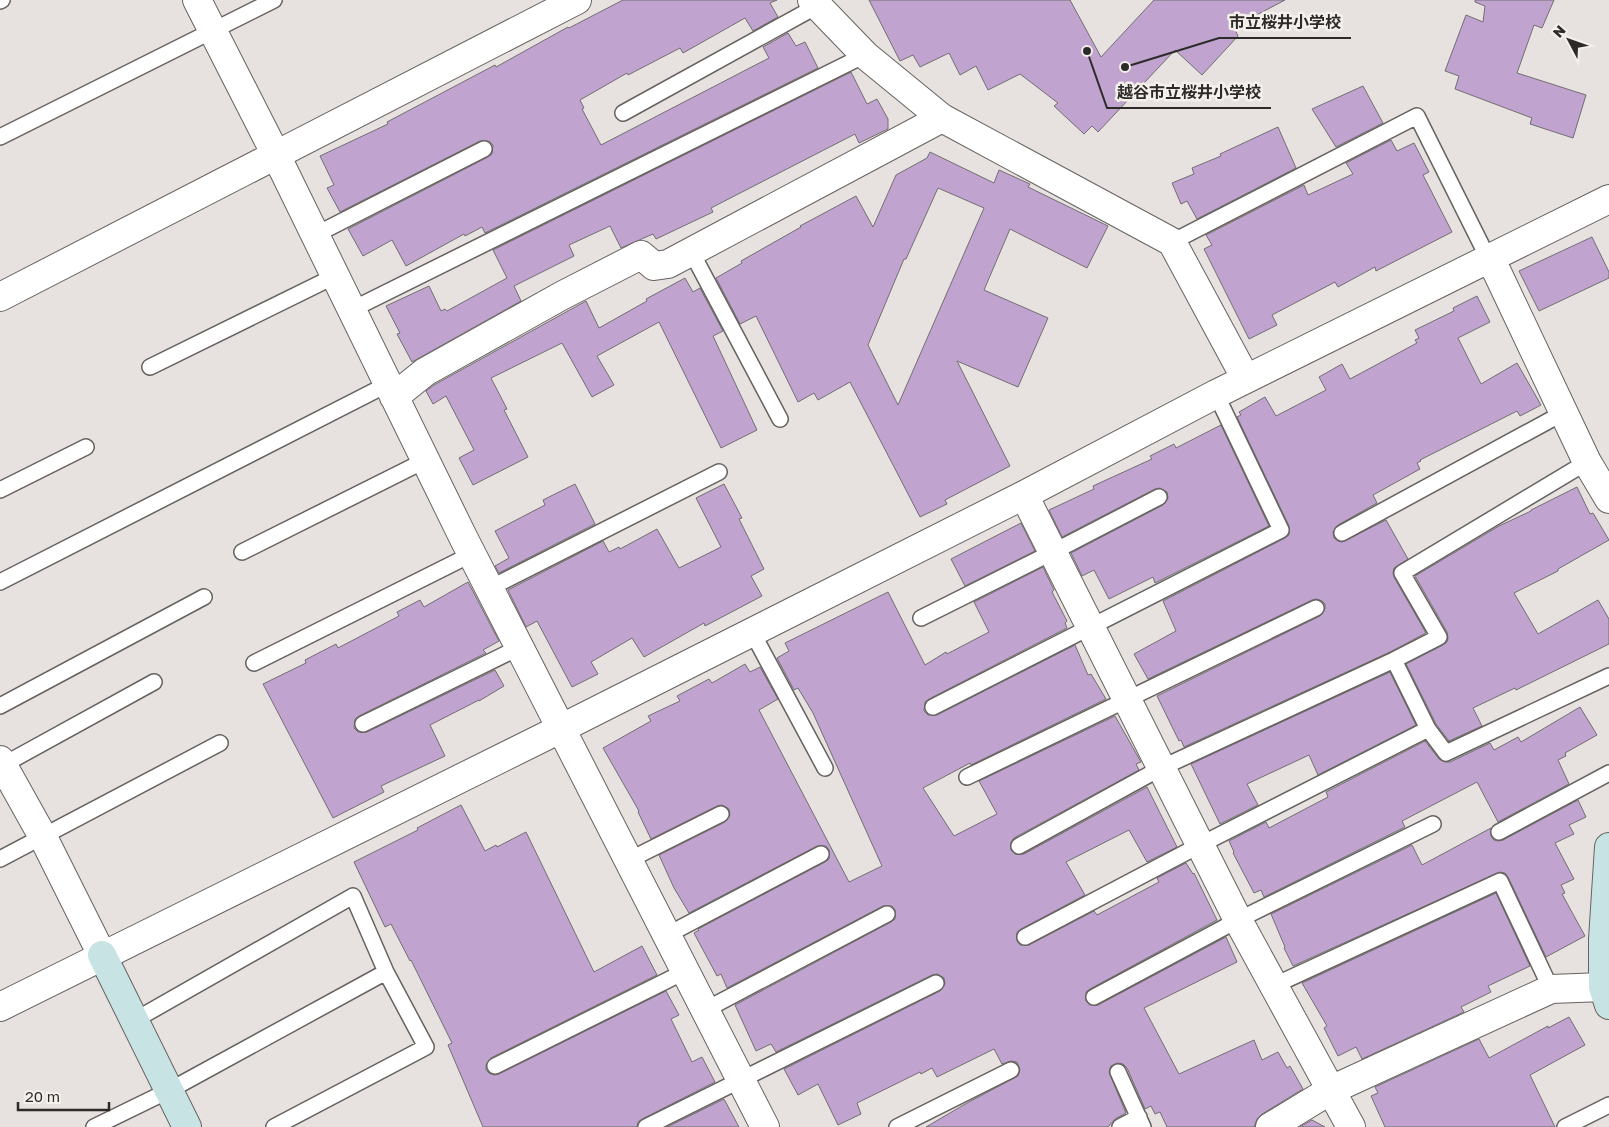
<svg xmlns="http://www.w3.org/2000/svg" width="1609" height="1127" font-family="'Golos Text','Noto Sans JP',sans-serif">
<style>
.building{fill:#c0a3ce;stroke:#716f73;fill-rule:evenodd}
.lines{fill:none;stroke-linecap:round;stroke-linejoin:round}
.lane-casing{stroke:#66625f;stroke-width:18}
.street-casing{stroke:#66625f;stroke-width:30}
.secondary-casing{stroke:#66625f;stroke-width:30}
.lane{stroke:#fff;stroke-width:15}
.street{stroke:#fff;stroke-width:28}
.secondary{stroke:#c8e3e4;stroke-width:28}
.leader{fill:none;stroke:#2d2b2a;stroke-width:2}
.callout-dot{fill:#2d2b2a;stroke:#f4f0ec;stroke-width:2}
.callout-label{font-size:16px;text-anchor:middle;font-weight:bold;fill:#2d2b2a;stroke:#f4f0ec;stroke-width:5;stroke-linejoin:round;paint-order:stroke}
</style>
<rect width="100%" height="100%" fill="#e7e2df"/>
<path class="building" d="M 623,0 L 777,0 L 770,3 L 778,17 L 753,31 L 745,18 L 683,53 L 680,48 L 628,75 L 627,73 L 580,100 L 584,108 L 582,109 L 601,145 L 769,58 L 763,47 L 788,33 L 796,46 L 805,42 L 818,68 L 485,233 L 482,227 L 465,236 L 464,234 L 406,266 L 392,240 L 363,256 L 348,229 L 488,157 L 492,154 L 493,145 L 489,141 L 480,141 L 340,212 L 327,188 L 334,185 L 320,156 L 388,124 L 387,122 L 495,65 L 496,67 L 568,27 L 569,28 Z
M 869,0 L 1070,0 L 1101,57 L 1154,0 L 1285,0 L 1234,27 L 1238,36 L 1202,75 L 1175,50 L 1098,132 L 1092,126 L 1084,134 L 1054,106 L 1058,103 L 1020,74 L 988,90 L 976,66 L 960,75 L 949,53 L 920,67 L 913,55 L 900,61 Z
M 1475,0 L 1554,0 L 1542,28 L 1534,25 L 1517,73 L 1586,95 L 1573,138 L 1530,124 L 1532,118 L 1455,89 L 1459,76 L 1445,71 L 1466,15 L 1483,22 L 1485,6 L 1475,2 Z
M 851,72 L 867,104 L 877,99 L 888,119 L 888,129 L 859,143 L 855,134 L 711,208 L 713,212 L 656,239 L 653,234 L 621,248 L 610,226 L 569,245 L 574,256 L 514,286 L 521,301 L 412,362 L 397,334 L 400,333 L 386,306 L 429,286 L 441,311 L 445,309 L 447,311 L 507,278 L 493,250 Z
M 1363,86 L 1383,123 L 1336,147 L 1312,109 Z
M 1278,127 L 1296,168 L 1197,219 L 1187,201 L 1181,204 L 1172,183 L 1194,174 L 1192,168 L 1221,156 L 1220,154 Z
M 1391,140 L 1397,151 L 1414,143 L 1429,172 L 1423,175 L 1452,232 L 1376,271 L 1375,267 L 1338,287 L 1335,282 L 1272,315 L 1277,325 L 1249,339 L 1204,249 L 1212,245 L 1206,235 L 1304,185 L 1308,195 L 1353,174 L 1346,163 Z
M 930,152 L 994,183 L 999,170 L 1030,184 L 1028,187 L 1108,226 L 1087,268 L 1010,229 L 984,290 L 1048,318 L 1018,387 L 957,361 L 1010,466 L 945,500 L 947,504 L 920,517 L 850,382 L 818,400 L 814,393 L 798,402 L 756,316 L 740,324 L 716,278 L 742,263 L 741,261 L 801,227 L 800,226 L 856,196 L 873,227 L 896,175 L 927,158 ZM 938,188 L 984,208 L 898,405 L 868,345 L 904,259 L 906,259 Z
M 1592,237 L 1609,272 L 1609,278 L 1539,311 L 1519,271 Z
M 685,278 L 693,292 L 700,288 L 723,331 L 713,336 L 757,430 L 721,448 L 659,322 L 597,356 L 614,385 L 592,397 L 562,343 L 491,378 L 507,409 L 504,410 L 528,457 L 473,485 L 459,458 L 474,450 L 446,396 L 433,404 L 426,391 L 434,385 L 586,301 L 599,328 L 647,301 L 646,299 Z
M 1477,296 L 1490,322 L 1458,338 L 1481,384 L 1517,363 L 1541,405 L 1520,416 L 1517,411 L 1420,460 L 1421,461 L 1417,463 L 1420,469 L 1373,495 L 1377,503 L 1338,525 L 1333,532 L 1334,538 L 1338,541 L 1342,542 L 1386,520 L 1408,559 L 1394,568 L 1393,573 L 1394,577 L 1426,633 L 1390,652 L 1184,747 L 1181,740 L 1179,741 L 1157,696 L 1320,616 L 1325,609 L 1325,604 L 1322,601 L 1317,599 L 1312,600 L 1148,679 L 1134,654 L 1176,631 L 1163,601 L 1285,538 L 1289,535 L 1289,526 L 1237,417 L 1241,415 L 1239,412 L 1265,397 L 1276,416 L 1326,390 L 1319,377 L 1342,364 L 1350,379 L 1417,343 L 1415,340 L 1419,338 L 1415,330 L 1454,311 L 1453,308 Z
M 1221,425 L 1269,526 L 1155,583 L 1153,577 L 1109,599 L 1094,570 L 1082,576 L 1071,553 L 1163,505 L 1168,498 L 1167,492 L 1160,488 L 1155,489 L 1062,537 L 1049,510 L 1094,489 L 1093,486 L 1152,459 L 1150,456 L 1174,444 L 1176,448 Z
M 575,484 L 595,524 L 499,573 L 495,566 L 509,558 L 495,531 L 545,505 L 543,500 Z
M 724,484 L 742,518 L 739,519 L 764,569 L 751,576 L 762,596 L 705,626 L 704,623 L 644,657 L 632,638 L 591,662 L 598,674 L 572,687 L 537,621 L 526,627 L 508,590 L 603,541 L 609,552 L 619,547 L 620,549 L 657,529 L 679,568 L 721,547 L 696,498 Z
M 1577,487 L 1590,514 L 1593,513 L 1609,540 L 1558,569 L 1558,571 L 1514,593 L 1538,634 L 1598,600 L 1609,619 L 1609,644 L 1516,690 L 1515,688 L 1473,708 L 1482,726 L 1449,741 L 1436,724 L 1406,664 L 1443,645 L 1447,642 L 1448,638 L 1447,632 L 1415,576 L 1499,526 L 1531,511 L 1531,510 Z
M 1021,523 L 1035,551 L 965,586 L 951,559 Z
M 1043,567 L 1054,590 L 1052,592 L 1067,621 L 1065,623 L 1067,628 L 929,699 L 925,702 L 924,711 L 928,715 L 937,715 L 1075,645 L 1088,675 L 1091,674 L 1106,699 L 971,765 L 970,763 L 923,788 L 954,836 L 997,814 L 979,781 L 1115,716 L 1141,762 L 1136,764 L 1139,770 L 1014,838 L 1011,842 L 1011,850 L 1015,854 L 1024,854 L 1147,787 L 1177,847 L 1147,862 L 1129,830 L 1066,862 L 1085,895 L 1021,929 L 1017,932 L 1017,941 L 1020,945 L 1029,945 L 1094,911 L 1097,915 L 1159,882 L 1157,878 L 1186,863 L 1193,874 L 1194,873 L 1217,920 L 1090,989 L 1086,992 L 1086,1001 L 1090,1005 L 1098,1005 L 1226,937 L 1237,962 L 1144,1008 L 1179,1074 L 1254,1040 L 1262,1060 L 1278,1052 L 1287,1068 L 1290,1066 L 1303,1089 L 1262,1114 L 1257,1119 L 1254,1127 L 1167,1127 L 1160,1112 L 1155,1114 L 1151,1106 L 1145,1109 L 1127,1068 L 1123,1064 L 1118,1063 L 1111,1066 L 1109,1072 L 1126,1113 L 1115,1119 L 1108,1127 L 926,1127 L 967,1103 L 1018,1076 L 1020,1070 L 1017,1062 L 1011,1061 L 1002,1064 L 994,1049 L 937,1077 L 932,1068 L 921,1074 L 920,1072 L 857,1103 L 861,1114 L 838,1125 L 818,1084 L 798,1095 L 784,1069 L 940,991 L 945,984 L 944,978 L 937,974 L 932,975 L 776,1052 L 771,1044 L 756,1051 L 735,1005 L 891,922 L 895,919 L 895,910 L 892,906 L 883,906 L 727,988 L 721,974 L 717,976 L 694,933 L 699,930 L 698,929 L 825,862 L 829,859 L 829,850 L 826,846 L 817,846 L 689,913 L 674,888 L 659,855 L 725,822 L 730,815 L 729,809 L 722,805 L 717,806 L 651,839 L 638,812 L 639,811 L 603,748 L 651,721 L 648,716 L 680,701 L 677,696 L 709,679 L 712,683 L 745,664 L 750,672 L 760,667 L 778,699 L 759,710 L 849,882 L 882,866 L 813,713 L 798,688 L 794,690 L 777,658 L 789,651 L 785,643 L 888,592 L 925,665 L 946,652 L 947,654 L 989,632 L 974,602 Z
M 468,582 L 499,641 L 483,650 L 486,653 L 359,716 L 355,719 L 354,728 L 358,732 L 367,732 L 495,670 L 504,686 L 479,701 L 479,700 L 430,725 L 445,756 L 381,786 L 384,792 L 333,818 L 263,684 L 306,663 L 305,660 L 336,644 L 338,648 L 399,616 L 397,612 L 420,600 L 424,607 Z
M 1390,672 L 1416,725 L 1318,775 L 1309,755 L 1247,784 L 1258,805 L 1220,824 L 1191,764 Z
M 1580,707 L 1597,735 L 1565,753 L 1566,756 L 1558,760 L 1569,784 L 1498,822 L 1477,782 L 1402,821 L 1405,827 L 1264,897 L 1261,890 L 1254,893 L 1233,853 L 1234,852 L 1229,841 L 1266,822 L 1269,828 L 1328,797 L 1326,792 L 1425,741 L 1439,759 L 1445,762 L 1450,762 L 1490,743 L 1494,750 L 1518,737 L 1521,742 Z
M 1578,800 L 1586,817 L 1569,825 L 1574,834 L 1555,843 L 1574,879 L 1561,885 L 1565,893 L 1562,894 L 1585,936 L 1546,957 L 1508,877 L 1505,873 L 1500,872 L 1293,966 L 1284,948 L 1285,947 L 1271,914 L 1412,845 L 1422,865 L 1491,828 L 1491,836 L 1494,840 L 1498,841 L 1503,840 Z
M 461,805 L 485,851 L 496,845 L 497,847 L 526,832 L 594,972 L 642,946 L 657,975 L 491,1058 L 486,1065 L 486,1070 L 489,1073 L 494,1075 L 499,1074 L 666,991 L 679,1015 L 671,1019 L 692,1062 L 702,1057 L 715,1082 L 642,1119 L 638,1122 L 637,1127 L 483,1127 L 448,1045 L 452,1043 L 411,960 L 410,961 L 391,924 L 385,927 L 354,862 L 418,830 L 417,828 Z
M 1496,893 L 1530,966 L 1488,986 L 1491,992 L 1461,1007 L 1464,1012 L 1362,1059 L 1356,1047 L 1338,1056 L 1324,1028 L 1327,1026 L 1302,983 Z
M 1569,1017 L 1585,1045 L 1530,1075 L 1555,1127 L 1385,1127 L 1371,1096 L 1378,1093 L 1375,1087 L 1479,1039 L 1489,1058 L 1548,1026 L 1548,1028 Z
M 724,1099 L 739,1127 L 667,1127 Z
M 1312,1120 L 1325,1127 L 1300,1127 Z"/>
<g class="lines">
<g class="lane-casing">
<path id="lane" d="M 0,1 L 2,0
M 623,113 L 817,6
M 0,137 L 274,0
M 315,235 L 484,149
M 1172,242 L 1417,116 L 1488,258
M 692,253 L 780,419
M 351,310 L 865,55
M 150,367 L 335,276
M 0,490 L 86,447
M 1342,533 L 1563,413
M 242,552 L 426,460
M 0,582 L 388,384
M 490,588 L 719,472
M 921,618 L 1053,552 L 1159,497
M 752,632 L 825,768
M 1394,660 L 1428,729 L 1446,753 L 1609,676
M 254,663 L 472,554
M 0,706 L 204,597
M 933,707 L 1281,530 L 1216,394
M 363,724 L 520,647
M 3,765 L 154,682
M 967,777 L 1316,608
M 1499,832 L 1609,773
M 1019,846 L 1161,768 L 1394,660 L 1439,637 L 1402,573 L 1587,462
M 0,859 L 220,743
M 629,860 L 721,814
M 667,935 L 821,854
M 1025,937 L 1200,845 L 1428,729
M 1273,986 L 1500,881 L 1551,989
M 1094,997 L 1238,920 L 1433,824
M 705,1010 L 887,914
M 495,1066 L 686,971
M 1118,1072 L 1143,1127
M 94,1127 L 170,1090 L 386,972 L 353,896 L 135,1020
M 274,1127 L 426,1047 L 386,972
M 646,1127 L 936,983
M 897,1127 L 1011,1070
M 1120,1127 L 1139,1117
M 1565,1127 L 1609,1105"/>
</g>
<g class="street-casing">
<path id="street" d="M 197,0 L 276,155 L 463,537 L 765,1127
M 812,0 L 865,55 L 942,118 L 1172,242 L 1246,379
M 1488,258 L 1497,272 L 1587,462 L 1609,499
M 0,297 L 577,0
M 394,397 L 425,372 L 563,295 L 641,255 L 654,266 L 668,264 L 942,118
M 1024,495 L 1238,920 L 1351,1127
M 0,760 L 43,837 L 102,955
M 0,1007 L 562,728 L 1024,495 L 1216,394 L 1609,199
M 1270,1127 L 1331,1090 L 1551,989 L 1603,987"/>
</g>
<g class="secondary-casing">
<path id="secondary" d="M 1609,847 L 1603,939 L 1603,987 L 1609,1005
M 102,955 L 187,1127"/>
</g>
<use href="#lane" class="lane"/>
<use href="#street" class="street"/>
<use href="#secondary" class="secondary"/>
</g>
<path class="leader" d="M1125 67L1219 38H1351M1087 51L1107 108H1271"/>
<g class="callout-dot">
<circle cx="1125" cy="67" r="5"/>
<circle cx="1087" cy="51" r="5"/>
</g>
<g class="callout-label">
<text x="1285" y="28">市立桜井小学校</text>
<text x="1189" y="98">越谷市立桜井小学校</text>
</g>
<g transform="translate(1569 40) rotate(311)" stroke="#f4f0ec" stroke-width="4" paint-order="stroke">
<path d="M0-4L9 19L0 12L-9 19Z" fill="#2d2b2a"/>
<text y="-8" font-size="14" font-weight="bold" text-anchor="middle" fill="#2d2b2a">N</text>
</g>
<path d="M18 1102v8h91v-8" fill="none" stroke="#2d2b2a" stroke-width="2.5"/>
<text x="25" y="1102" font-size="15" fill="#2d2b2a" stroke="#f4f0ec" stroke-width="4" paint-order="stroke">20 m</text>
</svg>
